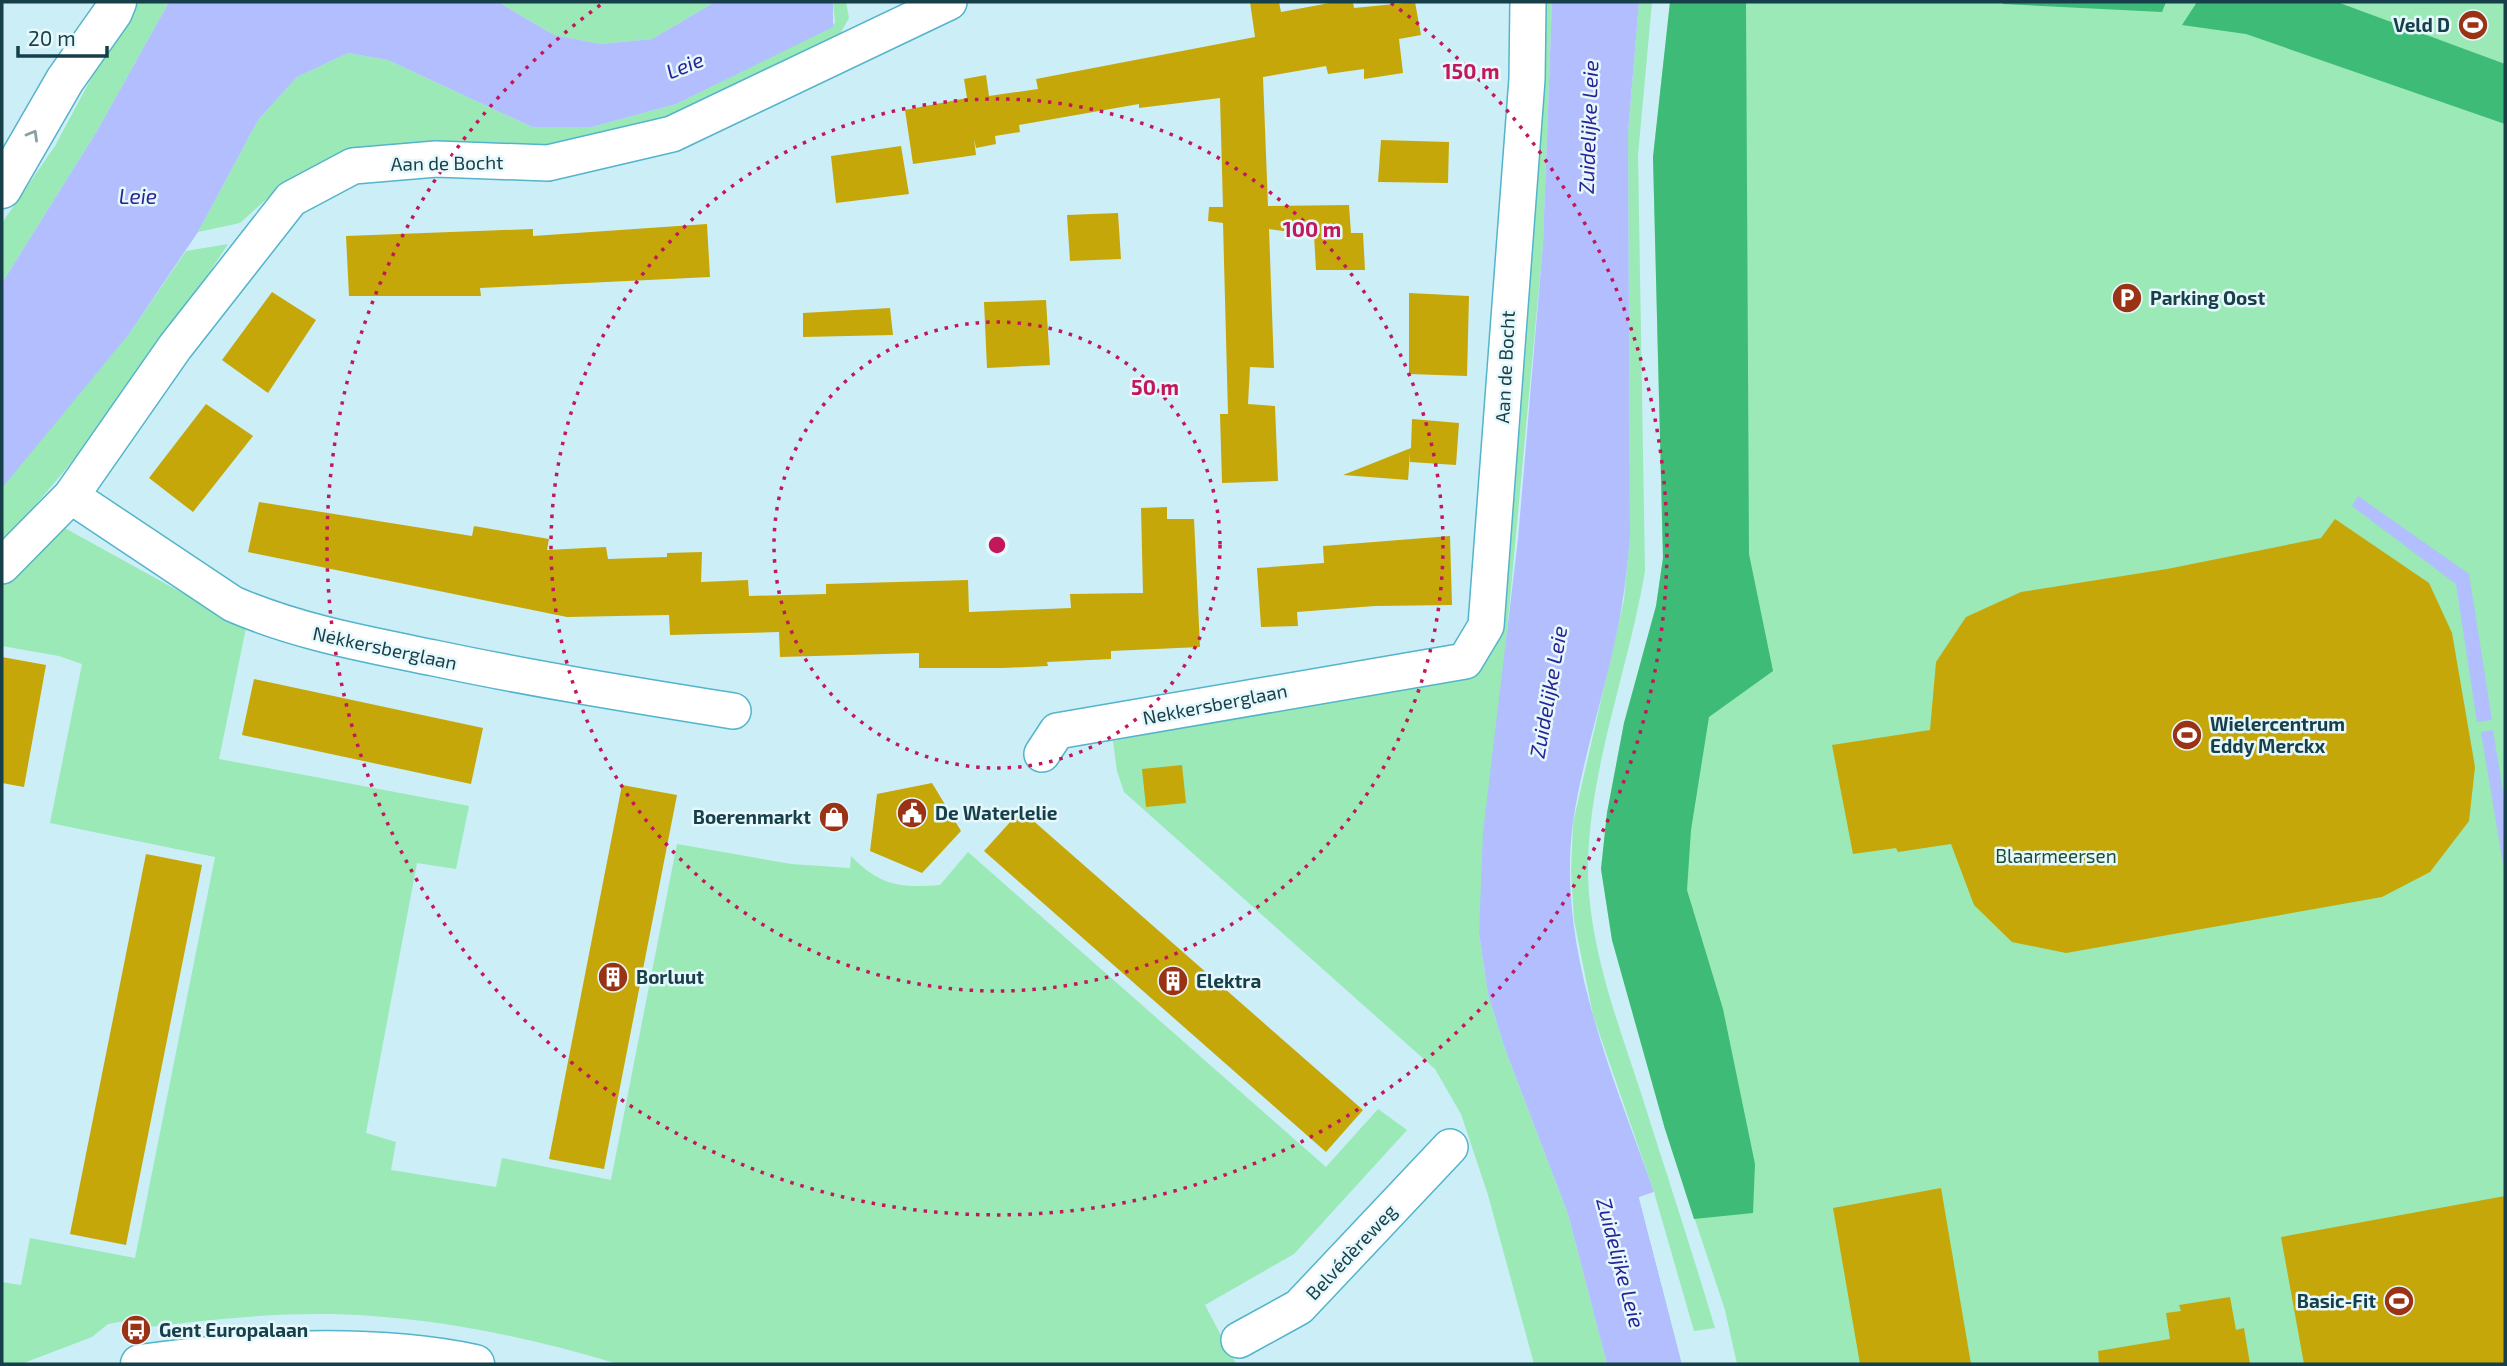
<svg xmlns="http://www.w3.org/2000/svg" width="2507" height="1366" font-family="'Exo 2',sans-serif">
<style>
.green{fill:#9ae9b7}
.forest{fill:#3dbb77}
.water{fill:#b2befd}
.pier{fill:#cbeef7}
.building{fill:#c5a70a}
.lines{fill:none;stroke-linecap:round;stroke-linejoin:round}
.street-casing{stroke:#53b4cb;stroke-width:38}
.secondary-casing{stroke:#53b4cb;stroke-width:41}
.street{stroke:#fff;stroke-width:35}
.secondary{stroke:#fff;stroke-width:38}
.oneway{stroke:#8a9fa4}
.ring{fill:none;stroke:#c2185b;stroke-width:3.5;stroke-dasharray:3.5 7}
.labels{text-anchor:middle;stroke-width:5;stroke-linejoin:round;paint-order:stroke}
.poi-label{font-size:19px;font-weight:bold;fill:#163f49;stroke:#e6f8fc;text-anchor:start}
.street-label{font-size:19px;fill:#163f49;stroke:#e6f8fc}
.park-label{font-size:19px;fill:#1c4d31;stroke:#e6f8fc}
.water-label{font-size:21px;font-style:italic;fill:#2b2297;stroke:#e6f8fc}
.centre{fill:#c2185b;stroke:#e6f8fc;stroke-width:3.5}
.ring-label{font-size:21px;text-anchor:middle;font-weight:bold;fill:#c2185b;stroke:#e6f8fc;stroke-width:5;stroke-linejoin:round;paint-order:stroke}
</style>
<rect width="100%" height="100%" fill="#cbeef7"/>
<path class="green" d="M 132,2 L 169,2 L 97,131 L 2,283 L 2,223 L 55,146 Z
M 498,2 L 715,2 L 652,39 L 601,44 L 554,35 Z
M 833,2 L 846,2 L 849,18 L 836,41 L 632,133 L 281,186 L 240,223 L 198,232 L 258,120 L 297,77 L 348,53 L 388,60 L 532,127 L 592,127 L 676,104 L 835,23 Z
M 1536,2 L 1552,2 L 1543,244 L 1479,933 L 1488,994 L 1505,1049 L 1568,1214 L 1607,1364 L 1534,1364 L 1488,1195 L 1461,1114 L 1435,1069 L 1124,792 L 1117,771 L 1113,741 L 1481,669 L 1495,642 Z
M 1639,2 L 1652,2 L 1638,155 L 1645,571 C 1629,667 1590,766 1588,863 C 1587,941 1616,1017 1640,1090 C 1665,1169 1691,1248 1715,1328 L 1694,1331 L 1654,1192 L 1593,1015 L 1574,920 L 1571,872 L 1573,823 L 1624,600 L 1630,536 L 1628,133 Z
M 1670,2 L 2505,2 L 2505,1364 L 1737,1364 L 1725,1310 L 1665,1129 L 1612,940 L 1601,869 L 1607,813 L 1624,723 L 1656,606 L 1663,558 L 1653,157 Z
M 228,244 C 159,349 88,450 2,542 L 2,486 L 129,334 L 186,251 Z
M 61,526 L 246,628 L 219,759 L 469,806 L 456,869 L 417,863 L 366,1133 L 396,1142 L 391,1170 L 496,1187 L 502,1158 L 611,1180 L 677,844 L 791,864 L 850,868 L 851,856 C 881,886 898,888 940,885 L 968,852 L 1326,1167 L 1378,1109 L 1407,1130 L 1294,1254 L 1205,1305 L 1236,1364 L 618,1364 C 538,1340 457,1322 372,1316 C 292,1310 212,1319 133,1329 L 130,1320 L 108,1324 L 92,1337 L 21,1364 L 2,1364 L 2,1282 L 21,1285 L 30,1238 L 135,1258 L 215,857 L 50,823 L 82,664 L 59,656 L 2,646 L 2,581 Z"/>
<path class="forest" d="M 1670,2 L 1746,2 L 1749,554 L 1773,671 L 1709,717 L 1691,830 L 1687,890 L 1723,1009 L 1755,1164 L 1753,1213 L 1694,1219 L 1665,1129 L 1612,940 L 1601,869 L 1607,813 L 1624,723 L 1656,606 L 1663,558 L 1653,157 Z
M 2003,2 L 2166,2 L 2162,12 L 2003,4 Z
M 2197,2 L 2337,2 L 2505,64 L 2505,124 L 2246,34 L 2182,25 Z"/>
<path class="water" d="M 169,2 L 498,2 L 554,35 L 601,44 L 652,39 L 715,2 L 833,2 L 833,27 L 676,104 L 592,127 L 532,127 L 388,60 L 348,53 L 297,77 L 258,120 L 198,232 L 129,334 L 2,488 L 2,283 L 97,131 Z
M 1552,2 L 1639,2 L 1628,133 L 1630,536 C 1627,572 1623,607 1615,641 C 1602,702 1582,761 1573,822 C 1556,949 1613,1075 1654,1192 L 1639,1198 L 1682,1364 L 1607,1364 L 1568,1214 L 1505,1049 L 1488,994 L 1479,933 L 1483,833 L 1518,539 L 1543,244 Z
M 2358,496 L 2469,574 L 2492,720 L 2477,722 L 2456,584 L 2352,506 Z
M 2493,730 L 2505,805 L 2505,876 L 2481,732 Z"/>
<path class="pier" d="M 1654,1192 L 1655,1196 L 1643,1200 L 1686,1364 L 1682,1364 L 1639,1197 Z"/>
<path class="building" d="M 1250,2 L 1279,2 L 1281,12 L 1335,2 L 1353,2 L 1354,8 L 1415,2 L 1421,35 L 1399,39 L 1403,73 L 1364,79 L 1364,69 L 1328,74 L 1326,66 L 1263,77 L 1268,206 L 1349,205 L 1351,233 L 1363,233 L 1365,270 L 1316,270 L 1314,235 L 1269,229 L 1274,368 L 1250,367 L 1248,404 L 1275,406 L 1278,481 L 1222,483 L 1220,414 L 1228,414 L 1223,223 L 1208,221 L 1209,207 L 1223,207 L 1220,98 L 1139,108 L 1139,104 L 1019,125 L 1020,132 L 995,136 L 996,144 L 976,148 L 974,139 L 976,155 L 913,164 L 905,110 L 967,98 L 964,79 L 986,75 L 989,96 L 1038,89 L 1036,79 L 1255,37 Z
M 1381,140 L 1449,142 L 1448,183 L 1378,182 Z
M 901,146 L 909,194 L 836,203 L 831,156 Z
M 1118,213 L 1121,259 L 1070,261 L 1067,215 Z
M 707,224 L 710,277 L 480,288 L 481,296 L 349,296 L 346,236 L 533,229 L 533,236 Z
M 272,292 L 316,320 L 268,393 L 222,360 Z
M 1409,293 L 1469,296 L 1467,376 L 1409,374 Z
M 1046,300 L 1050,365 L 987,368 L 984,302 Z
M 890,308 L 893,335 L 803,337 L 803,313 Z
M 206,404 L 253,436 L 193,512 L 149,478 Z
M 1412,419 L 1459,423 L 1456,465 L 1410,462 L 1410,453 L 1408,480 L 1343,475 L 1411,448 Z
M 259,502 L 472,536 L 474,526 L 549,539 L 547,550 L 606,547 L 608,559 L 667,557 L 667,553 L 702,552 L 701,582 L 748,580 L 749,596 L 826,594 L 826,584 L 968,580 L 969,612 L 1071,608 L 1070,594 L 1143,593 L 1141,508 L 1167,507 L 1167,519 L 1194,519 L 1200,647 L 1111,651 L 1111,659 L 1047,662 L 1048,666 L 1003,668 L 919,668 L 919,653 L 780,657 L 779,632 L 670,635 L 669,615 L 567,617 L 248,552 Z
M 2335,519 L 2429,583 L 2452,633 L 2475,767 L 2469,821 L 2430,872 L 2382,897 L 2066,953 L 2012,942 L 1974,905 L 1951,844 L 1898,852 L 1896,848 L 1853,854 L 1832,745 L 1930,730 L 1936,662 L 1966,617 L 2021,592 L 2167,569 L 2321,538 Z
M 1450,536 L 1452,605 L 1375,606 L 1297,612 L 1298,626 L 1261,627 L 1257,568 L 1324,563 L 1323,546 Z
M 2,657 L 46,665 L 24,787 L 2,783 Z
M 254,679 L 483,728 L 471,784 L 242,735 Z
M 1182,765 L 1186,803 L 1146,807 L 1142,769 Z
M 932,783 L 961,831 L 922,873 L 870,851 L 877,794 Z
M 622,785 L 677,795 L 604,1169 L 549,1159 Z
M 1021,810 L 1363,1110 L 1326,1152 L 984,851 Z
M 146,854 L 202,865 L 126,1245 L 70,1234 Z
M 1941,1188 L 1971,1364 L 1860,1364 L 1833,1208 Z
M 2505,1196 L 2505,1364 L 2304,1364 L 2281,1237 Z
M 2230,1297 L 2236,1330 L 2244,1328 L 2250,1364 L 2099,1364 L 2098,1351 L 2170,1339 L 2166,1313 L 2181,1311 L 2179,1305 Z"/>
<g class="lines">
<g class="street-casing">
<path id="street" d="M 71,496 L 233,604 C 298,632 365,644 434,658 C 533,679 633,695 733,711
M 2,566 L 71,496 L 175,347 L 291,199 L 353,166 L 436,159 L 548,163 L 672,134 L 949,2
M 1042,754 L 1057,731 L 1465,661 L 1486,626 L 1527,79 L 1528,2
M 1239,1340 L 1299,1307 L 1450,1147"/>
</g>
<g class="secondary-casing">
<path id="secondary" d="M 2,189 L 65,80 L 113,12 L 117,2
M 140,1364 C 247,1350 369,1342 475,1364"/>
</g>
<use href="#street" class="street"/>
<use href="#secondary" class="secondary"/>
</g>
<defs><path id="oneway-chevron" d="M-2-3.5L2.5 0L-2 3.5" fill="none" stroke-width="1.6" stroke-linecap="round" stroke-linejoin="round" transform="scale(1.75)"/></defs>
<use class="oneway" href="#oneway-chevron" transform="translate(33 135) rotate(-60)"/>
<g class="ring">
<circle cx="997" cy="545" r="223"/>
<circle cx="997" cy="545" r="446"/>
<path d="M1391 3A670 670 0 1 1 603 3"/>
</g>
<defs>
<g id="stadium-disc" transform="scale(1.575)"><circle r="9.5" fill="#9a3216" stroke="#e6f8fc"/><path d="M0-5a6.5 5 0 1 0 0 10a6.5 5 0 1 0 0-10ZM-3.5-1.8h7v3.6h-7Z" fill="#fff"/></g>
<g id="parking-disc" transform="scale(1.575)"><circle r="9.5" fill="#9a3216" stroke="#e6f8fc"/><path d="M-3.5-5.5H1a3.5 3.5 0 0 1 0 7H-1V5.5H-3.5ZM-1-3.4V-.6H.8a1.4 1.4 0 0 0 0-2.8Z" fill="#fff"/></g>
<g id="civic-disc" transform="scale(1.575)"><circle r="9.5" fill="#9a3216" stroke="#e6f8fc"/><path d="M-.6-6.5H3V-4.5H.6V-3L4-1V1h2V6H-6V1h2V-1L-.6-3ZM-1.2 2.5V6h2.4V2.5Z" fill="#fff"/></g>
<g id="shop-disc" transform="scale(1.575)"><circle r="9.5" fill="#9a3216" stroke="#e6f8fc"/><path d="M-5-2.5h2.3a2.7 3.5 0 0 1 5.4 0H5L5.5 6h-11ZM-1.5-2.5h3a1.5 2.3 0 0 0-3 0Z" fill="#fff"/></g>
<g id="building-disc" transform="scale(1.575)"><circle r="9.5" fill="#9a3216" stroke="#e6f8fc"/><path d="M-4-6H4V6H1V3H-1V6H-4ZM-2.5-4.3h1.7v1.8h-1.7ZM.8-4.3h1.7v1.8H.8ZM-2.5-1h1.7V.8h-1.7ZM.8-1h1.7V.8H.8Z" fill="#fff"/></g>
<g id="bus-disc" transform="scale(1.575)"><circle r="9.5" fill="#9a3216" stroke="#e6f8fc"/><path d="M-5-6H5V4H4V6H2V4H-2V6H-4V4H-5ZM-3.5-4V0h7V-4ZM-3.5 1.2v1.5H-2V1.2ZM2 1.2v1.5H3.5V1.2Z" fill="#fff"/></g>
</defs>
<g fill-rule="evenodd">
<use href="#stadium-disc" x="2473" y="25"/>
<use href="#parking-disc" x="2127" y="298"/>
<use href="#stadium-disc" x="2187" y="735"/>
<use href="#civic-disc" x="912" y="813"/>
<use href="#shop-disc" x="834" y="817"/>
<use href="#building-disc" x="613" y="977"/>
<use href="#building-disc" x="1173" y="981"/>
<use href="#stadium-disc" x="2399" y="1301"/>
<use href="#bus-disc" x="136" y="1330"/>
</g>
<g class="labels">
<g class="poi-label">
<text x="2450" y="32" text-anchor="end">Veld D</text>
<text x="2150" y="305">Parking Oost</text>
<text x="2210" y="731">Wielercentrum<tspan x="2210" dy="22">Eddy Merckx</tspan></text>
<text x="935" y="820">De Waterlelie</text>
<text x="811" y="824" text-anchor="end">Boerenmarkt</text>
<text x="636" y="984">Borluut</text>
<text x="1196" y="988">Elektra</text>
<text x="2376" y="1308" text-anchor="end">Basic-Fit</text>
<text x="159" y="1337">Gent Europalaan</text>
</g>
<g class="street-label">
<text transform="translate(447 163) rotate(-1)" y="7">Aan de Bocht</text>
<text transform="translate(1505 367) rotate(-87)" y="7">Aan de Bocht</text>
<text transform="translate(385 648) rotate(12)" y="7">Nekkersberglaan</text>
<text transform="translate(1215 704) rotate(-11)" y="7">Nekkersberglaan</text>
<text transform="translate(1351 1252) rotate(-47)" y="7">Belvédèreweg</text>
</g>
<g class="park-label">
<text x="2056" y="863">Blaarmeersen</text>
</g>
<g class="water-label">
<text transform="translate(685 66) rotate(-22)" y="7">Leie</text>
<text transform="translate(1589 127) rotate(-88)" y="7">Zuidelijke Leie</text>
<text x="138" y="204">Leie</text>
<text transform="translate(1549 692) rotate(-80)" y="7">Zuidelijke Leie</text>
<text transform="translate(1620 1263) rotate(75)" y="7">Zuidelijke Leie</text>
</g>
</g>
<circle cx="997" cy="545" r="10" class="centre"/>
<g class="ring-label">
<text x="1471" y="79">150 m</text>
<text x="1312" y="237">100 m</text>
<text x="1155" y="395">50 m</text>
</g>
<rect width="2507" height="1366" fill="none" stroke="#163f49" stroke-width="7"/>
<path d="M18 46v10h89v-10" fill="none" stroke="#163f49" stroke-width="3.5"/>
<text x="28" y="46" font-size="21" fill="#163f49" stroke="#e6f8fc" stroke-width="5" paint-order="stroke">20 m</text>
</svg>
